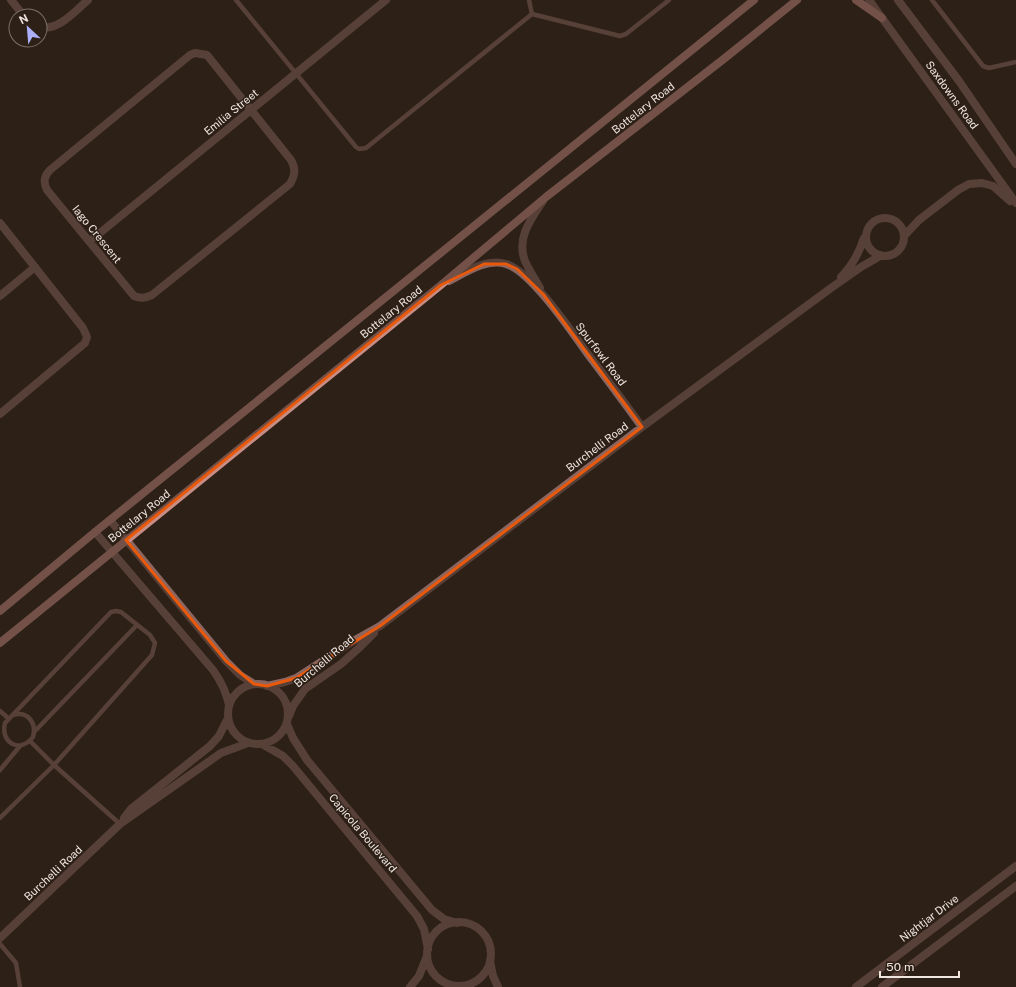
<svg xmlns="http://www.w3.org/2000/svg" width="1016" height="987" font-family="'Public Sans',sans-serif">
<style>
.lines{fill:none;stroke-linecap:round;stroke-linejoin:round}
.service{stroke:#8b6661;stroke-width:4.5}
.minor{stroke:#8b6661;stroke-width:8}
.tertiary{stroke:#8b6661;stroke-width:8}
.secondary{stroke:#c78c84;stroke-width:8}
.marked{fill:none;stroke:#e8590c;stroke-width:3;stroke-linejoin:round}
.labels{text-anchor:middle;stroke-width:3;stroke-linejoin:round;paint-order:stroke}
.street-label{font-size:11px;fill:#f0e6e0;stroke:#2d2017}
</style>
<rect width="100%" height="100%" fill="#2d2017"/>
<g class="lines">
<path class="service" d="M 236,0 L 356,147 L 359,149 L 366,148 L 532,14 L 529,0
M 932,0 L 983,66 L 989,68 L 1016,62
M 532,14 L 620,36 L 626,34 L 669,0
M 0,711 L 8,718
M 35,731 L 137,625
M 30,741 L 54,765 L 120,824
M 0,770 L 20,746
M 0,818 L 54,765 L 152,655 L 155,643 L 150,635 L 121,612 L 116,611 L 111,612 L 5,723 C 0,743 20,754 33,737 C 37,722 27,711 13,715
M 0,944 L 16,963 L 20,987"/>
<path class="minor" d="M 11,0 L 24,16
M 40,27 C 59,31 75,11 88,0
M 195,53 L 207,55 L 291,160 C 296,169 295,175 290,184 L 152,295 C 145,298 141,299 134,296 L 47,190 C 43,182 44,176 50,170 L 190,55 Z
M866 237a19 19 0 1 1 38 0a19 19 0 1 1-38 0Z
M 0,223 L 83,328 L 87,337 L 85,343 L 0,414
M 90,241 L 386,0
M 841,277 C 852,266 859,253 864,238
M 449,281 C 466,272 486,258 506,264 C 530,270 572,332 587,353 C 606,378 624,402 642,427
M 540,288 C 535,279 529,270 525,261 C 516,238 531,219 543,201
M 0,296 L 35,267
M 110,520 L 226,661 L 240,675 L 254,684
M 95,532 L 213,670 C 221,681 226,691 229,705
M228 714a30 30 0 1 1 60 0a30 30 0 1 1-60 0Z
M 267,686 L 285,682 L 296,678 L 355,640 L 380,626 L 642,427 L 831,288 L 861,267 L 880,256
M 289,716 L 293,706 L 305,689 L 341,664 L 360,647 L 374,633
M 287,724 L 293,738 L 307,760 L 432,910 L 444,919 L 457,923
M 262,744 L 283,756 L 293,766 L 417,916 L 424,929 L 428,949
M 124,818 L 131,809 L 210,746 L 219,736 L 228,718
M427 954a32 32 0 1 1 64 0a32 32 0 1 1-64 0Z
M 0,938 L 120,824 L 221,753 L 248,743
M 490,961 L 493,976 L 498,987
M 410,987 L 419,976 L 427,956
M 856,987 L 1016,866
M 882,987 L 1016,886"/>
<path class="tertiary" d="M 869,0 L 1016,203
M 898,0 L 959,81 L 1016,164
M 904,236 L 919,220 L 958,190 L 969,184 L 982,183 L 993,186 L 1010,201"/>
<path class="secondary" d="M 856,0 L 882,18
M 0,611 L 95,532 L 754,0
M 0,643 L 441,285 L 546,197 L 725,58 L 797,0"/>
</g>
<path d="M0 0H1016V987H0ZM 484,264 L 506,264 L 517,269 L 543,294 L 642,427 L 380,626 L 296,678 L 267,686 L 254,684 L 226,661 L 126,540 L 441,285 Z" fill="#2d2017" fill-opacity=".55" fill-rule="evenodd"/>
<path class="marked" d="M 484,264 L 506,264 L 517,269 L 543,294 L 642,427 L 380,626 L 296,678 L 267,686 L 254,684 L 226,661 L 126,540 L 441,285 Z"/>
<g class="labels">
<g class="street-label">
<text transform="translate(952 95) rotate(54)" y="4">Saxdowns Road</text>
<text transform="translate(643 108) rotate(-38)" y="4">Bottelary Road</text>
<text transform="translate(231 112) rotate(-39)" y="4">Emilia Street</text>
<text transform="translate(97 234) rotate(51)" y="4">Iago Crescent</text>
<text transform="translate(391 312) rotate(-39)" y="4">Bottelary Road</text>
<text transform="translate(601 354) rotate(53)" y="4">Spurfowl Road</text>
<text transform="translate(597 447) rotate(-37)" y="4">Burchelli Road</text>
<text transform="translate(139 516) rotate(-39)" y="4">Bottelary Road</text>
<text transform="translate(324 661) rotate(-40)" y="4">Burchelli Road</text>
<text transform="translate(363 833) rotate(50)" y="4">Capicola Boulevard</text>
<text transform="translate(53 873) rotate(-43)" y="4">Burchelli Road</text>
<text transform="translate(929 918) rotate(-37)" y="4">Nightjar Drive</text>
</g>
</g>
<g transform="translate(28 28) rotate(334)"><circle r="19" fill="#2d2017" stroke="#7b6f67"/>
<path d="M0-3L7 15L0 10L-7 15Z" fill="#adaffb"/>
<text y="-6" font-size="11" font-weight="bold" text-anchor="middle" fill="#f0e6e0">N</text>
</g>
<path d="M880 971v6h79v-6" fill="none" stroke="#f0e6e0" stroke-width="2"/>
<text x="886" y="971" font-size="12" fill="#f0e6e0" stroke="#2d2017" stroke-width="3" paint-order="stroke">50 m</text>
</svg>
